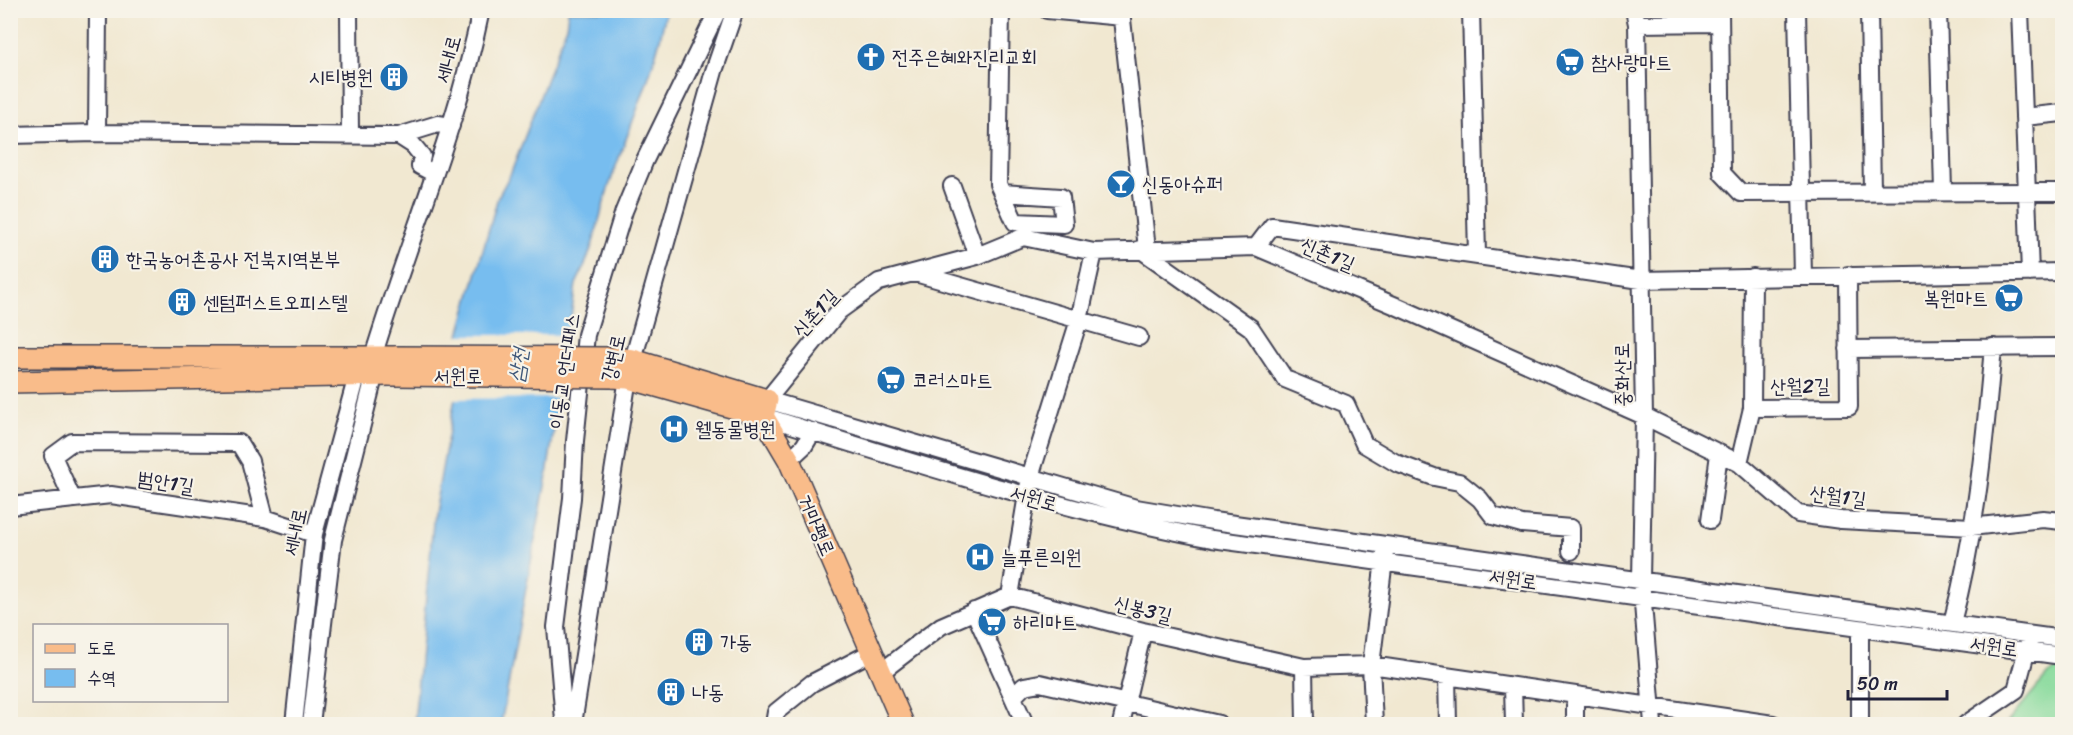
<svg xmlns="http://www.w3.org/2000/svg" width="2073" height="735" font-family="Sriracha,'Poor Story',sans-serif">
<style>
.green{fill:#87da9b;stroke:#547e6b;stroke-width:1.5}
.water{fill:#77bdef;stroke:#4c7095;stroke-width:1.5}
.pier{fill:#f1e8d1}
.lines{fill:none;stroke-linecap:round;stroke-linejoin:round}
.minor-casing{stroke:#414052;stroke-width:20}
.major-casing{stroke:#414052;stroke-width:24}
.minor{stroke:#fff;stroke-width:16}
.major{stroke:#f9bc8a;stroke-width:21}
.major-bridge-casing{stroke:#414052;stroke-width:24;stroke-linecap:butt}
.major-bridge{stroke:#f9bc8a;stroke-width:21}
.labels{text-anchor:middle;stroke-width:4.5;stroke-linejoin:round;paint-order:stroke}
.poi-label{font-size:20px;fill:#22223b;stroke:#f7f3e8;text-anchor:start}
.street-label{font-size:20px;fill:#22223b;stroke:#f7f3e8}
.water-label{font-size:21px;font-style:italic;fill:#40587a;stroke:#f7f3e8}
</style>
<rect width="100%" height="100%" fill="#f7f3e8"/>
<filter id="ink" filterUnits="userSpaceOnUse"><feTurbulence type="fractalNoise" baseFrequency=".0167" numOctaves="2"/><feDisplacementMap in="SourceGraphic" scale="12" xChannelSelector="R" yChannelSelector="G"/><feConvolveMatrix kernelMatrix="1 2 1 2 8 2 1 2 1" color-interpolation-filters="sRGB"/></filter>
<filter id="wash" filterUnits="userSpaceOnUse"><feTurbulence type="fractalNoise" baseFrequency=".008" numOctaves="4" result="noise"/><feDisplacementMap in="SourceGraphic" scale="24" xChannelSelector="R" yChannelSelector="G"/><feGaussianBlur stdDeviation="1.35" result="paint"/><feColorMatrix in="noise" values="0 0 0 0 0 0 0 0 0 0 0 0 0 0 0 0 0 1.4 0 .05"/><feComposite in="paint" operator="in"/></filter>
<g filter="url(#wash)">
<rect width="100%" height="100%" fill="#f1e8d1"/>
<path class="green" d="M 2062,667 L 2062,724 L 2006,724 L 2048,674 Z"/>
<path class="water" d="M 568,11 L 666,11 C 655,73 628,129 608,189 C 597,223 594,251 576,284 L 547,475 L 501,724 L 414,724 L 434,513 L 455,398 L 459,335 L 498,197 L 511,173 L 566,28 Z"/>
<path class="pier" d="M 456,335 L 572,335 L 562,398 L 451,399 Z"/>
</g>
<g filter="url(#ink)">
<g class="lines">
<g class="minor-casing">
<path id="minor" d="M 349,10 L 350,135
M 1001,10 L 998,184 L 1015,222 L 1064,224 L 1061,197 L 1002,193
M 1047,10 L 1122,17
M 1121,10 L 1147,249
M 1471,10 L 1477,255
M 1634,10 L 1637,24 L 1644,416 L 1641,580 L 1653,724
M 1720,10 L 1722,173 L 1741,193 L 2062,192
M 1797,10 L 1803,276
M 1869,10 L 1872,191
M 1938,10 L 1943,191
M 2020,10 L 2030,273
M 1637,24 L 1720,23
M 2024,117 L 2062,113
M 97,133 L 98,10
M 10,135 L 97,133 L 399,136 L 438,124 L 451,126
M 399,136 L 413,145 L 422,156 L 420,166 L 433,173
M 952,186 L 977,256
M 1256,247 L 1272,226 L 1641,280 L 2062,272
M 1140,249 L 1251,328 L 1285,379 L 1346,404 L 1364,444 L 1396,463 L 1434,477 L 1459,482 L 1480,499 L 1493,516 L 1522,524 L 1571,528 L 1571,551
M 915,273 L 1139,337
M 1848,349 L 2062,347
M 1752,408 L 1849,407 L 1848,275
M 763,416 C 911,462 1059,510 1212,539 L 2062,656
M 789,460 L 804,446 L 813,431
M 1739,463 L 1752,408 L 1753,277
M 72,498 L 53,456 L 72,442 L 239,443 L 250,461 L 265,518
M 10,506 L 111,495 L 265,518 L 314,534
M 1710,520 L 1719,454
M 2062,521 L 2043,519 L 1971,527 L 1841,520 L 1798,514 L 1739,463 L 1644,416 L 1396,306 L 1256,247 L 1094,252 L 1023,237 L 977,256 L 879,282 L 839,311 L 767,400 L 1136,508 L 1213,521 L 2062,639
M 1010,596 L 1030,477 L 1079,320 L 1094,252
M 974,611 L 1025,724
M 1952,623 C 1976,533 1985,440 1993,347
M 1860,633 L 1860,724
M 1304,667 L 1305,724
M 881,672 L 941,626 L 1010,596 L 1143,631 L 1304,667 L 1371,665 L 1773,724
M 1447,676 L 1448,724
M 1513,686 L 1514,724
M 1575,695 L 1575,724
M 1013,697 L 1024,686 L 1040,683 L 1219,724
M 294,724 L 314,534 L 357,376 L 365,367
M 311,724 L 333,540 L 374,377 L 373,357 C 408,241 457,129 481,10
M 568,724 L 564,720 L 556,627 L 572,498 L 575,441 L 586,335 L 624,211 L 645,160 L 718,10
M 573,724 L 628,378 L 714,71 L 735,10
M 774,724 L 776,712 L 812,683 L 872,652
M 1121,724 L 1143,631
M 1374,724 L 1371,665 L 1385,552
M 1966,724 L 2016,690 L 2029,642"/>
</g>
<g class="major-casing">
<path id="major" d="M 10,357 L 396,357
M 616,358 L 633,360 L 767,400 L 763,416 L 789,460 L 903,724
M 612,377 L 628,378 L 763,416
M 10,382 L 392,375"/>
</g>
<use href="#minor" class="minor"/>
<use href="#major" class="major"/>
<g class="major-bridge-casing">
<path id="major-bridge" d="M 396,357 L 616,358
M 392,375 L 612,377"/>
</g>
<use href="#major-bridge" class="major-bridge"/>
</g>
</g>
<defs>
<g id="church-disc" transform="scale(1.5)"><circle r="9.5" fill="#1f6fb2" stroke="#f7f3e8"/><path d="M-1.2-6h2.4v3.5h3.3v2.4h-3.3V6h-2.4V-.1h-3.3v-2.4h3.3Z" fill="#fff"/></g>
<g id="supermarket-disc" transform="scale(1.5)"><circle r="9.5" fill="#1f6fb2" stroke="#f7f3e8"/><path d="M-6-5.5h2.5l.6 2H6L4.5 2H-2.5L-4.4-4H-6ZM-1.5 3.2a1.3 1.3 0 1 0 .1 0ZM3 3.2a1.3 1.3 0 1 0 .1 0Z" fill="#fff"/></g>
<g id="building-disc" transform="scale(1.5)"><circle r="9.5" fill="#1f6fb2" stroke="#f7f3e8"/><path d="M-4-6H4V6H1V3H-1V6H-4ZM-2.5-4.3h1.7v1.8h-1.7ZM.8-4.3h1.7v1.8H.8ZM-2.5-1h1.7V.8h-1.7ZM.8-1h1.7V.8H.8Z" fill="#fff"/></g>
<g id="bar-disc" transform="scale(1.5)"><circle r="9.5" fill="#1f6fb2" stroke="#f7f3e8"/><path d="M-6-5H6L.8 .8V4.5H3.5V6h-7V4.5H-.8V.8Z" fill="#fff"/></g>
<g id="hospital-disc" transform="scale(1.5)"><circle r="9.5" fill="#1f6fb2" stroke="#f7f3e8"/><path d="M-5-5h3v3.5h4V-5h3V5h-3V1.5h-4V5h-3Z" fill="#fff"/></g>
</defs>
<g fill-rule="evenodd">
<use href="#church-disc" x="871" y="57"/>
<use href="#supermarket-disc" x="1570" y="62"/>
<use href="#building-disc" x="394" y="77"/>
<use href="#bar-disc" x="1121" y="184"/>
<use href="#building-disc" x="105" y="259"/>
<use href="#supermarket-disc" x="2009" y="298"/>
<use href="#building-disc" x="182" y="302"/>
<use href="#supermarket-disc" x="891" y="380"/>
<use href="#hospital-disc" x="674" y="429"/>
<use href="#hospital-disc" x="980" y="557"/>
<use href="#supermarket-disc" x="992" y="622"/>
<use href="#building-disc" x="699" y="642"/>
<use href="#building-disc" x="671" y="692"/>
</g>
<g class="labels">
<g class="poi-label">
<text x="892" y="64">전주은혜와진리교회</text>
<text x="1591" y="69">참사랑마트</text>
<text x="373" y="84" text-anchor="end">시티병원</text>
<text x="1142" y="191">신동아슈퍼</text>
<text x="126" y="266">한국농어촌공사 전북지역본부</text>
<text x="1988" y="305" text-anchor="end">복원마트</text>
<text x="203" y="309">센텀퍼스트오피스텔</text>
<text x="912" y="387">코러스마트</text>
<text x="695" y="436">웰동물병원</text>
<text x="1001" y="564">늘푸른의원</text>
<text x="1013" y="629">하리마트</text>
<text x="720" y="649">가동</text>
<text x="692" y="699">나동</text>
</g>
<g class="street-label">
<text transform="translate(448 59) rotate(-75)" y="7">세내로</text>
<text transform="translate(1328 254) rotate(23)" y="7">신촌1길</text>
<text transform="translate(815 313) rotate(-48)" y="7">신촌1길</text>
<text transform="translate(613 358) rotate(-77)" y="7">강변로</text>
<text transform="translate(564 371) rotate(-82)" y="7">이동교 언더패스</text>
<text transform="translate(1622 375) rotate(-91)" y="7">중화산로</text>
<text x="458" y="383">서원로</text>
<text transform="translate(1800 386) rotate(-1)" y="7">산월2길</text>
<text transform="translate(166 482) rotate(9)" y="7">범안1길</text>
<text transform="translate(1838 496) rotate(7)" y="7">산월1길</text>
<text transform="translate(1034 498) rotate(16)" y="7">서원로</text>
<text transform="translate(817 525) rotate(67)" y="7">거마평로</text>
<text transform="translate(295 532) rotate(-78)" y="7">세내로</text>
<text transform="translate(1513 579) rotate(8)" y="7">서원로</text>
<text transform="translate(1143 609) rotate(14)" y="7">신봉3길</text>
<text transform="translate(1994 646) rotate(8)" y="7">서원로</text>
</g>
<g class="water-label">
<text transform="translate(518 365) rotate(-81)" y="7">삼천</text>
</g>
</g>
<rect width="2073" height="735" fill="none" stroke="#f7f3e8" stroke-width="36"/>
<rect x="33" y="624" width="195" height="78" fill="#f7f3e8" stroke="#a29fa3" stroke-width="1.5"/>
<rect x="45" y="644" width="30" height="9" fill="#f9bc8a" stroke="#a29fa3" stroke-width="1.5"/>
<text x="87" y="654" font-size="18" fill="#22223b">도로</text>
<rect x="45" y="669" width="30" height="18" fill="#77bdef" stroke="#a29fa3" stroke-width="1.5"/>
<text x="87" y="684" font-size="18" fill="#22223b">수역</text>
<path d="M1848 690v9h99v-9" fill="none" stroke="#22223b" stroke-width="3"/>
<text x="1857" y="690" font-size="18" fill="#22223b" stroke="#f7f3e8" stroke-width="4.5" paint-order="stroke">50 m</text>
</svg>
